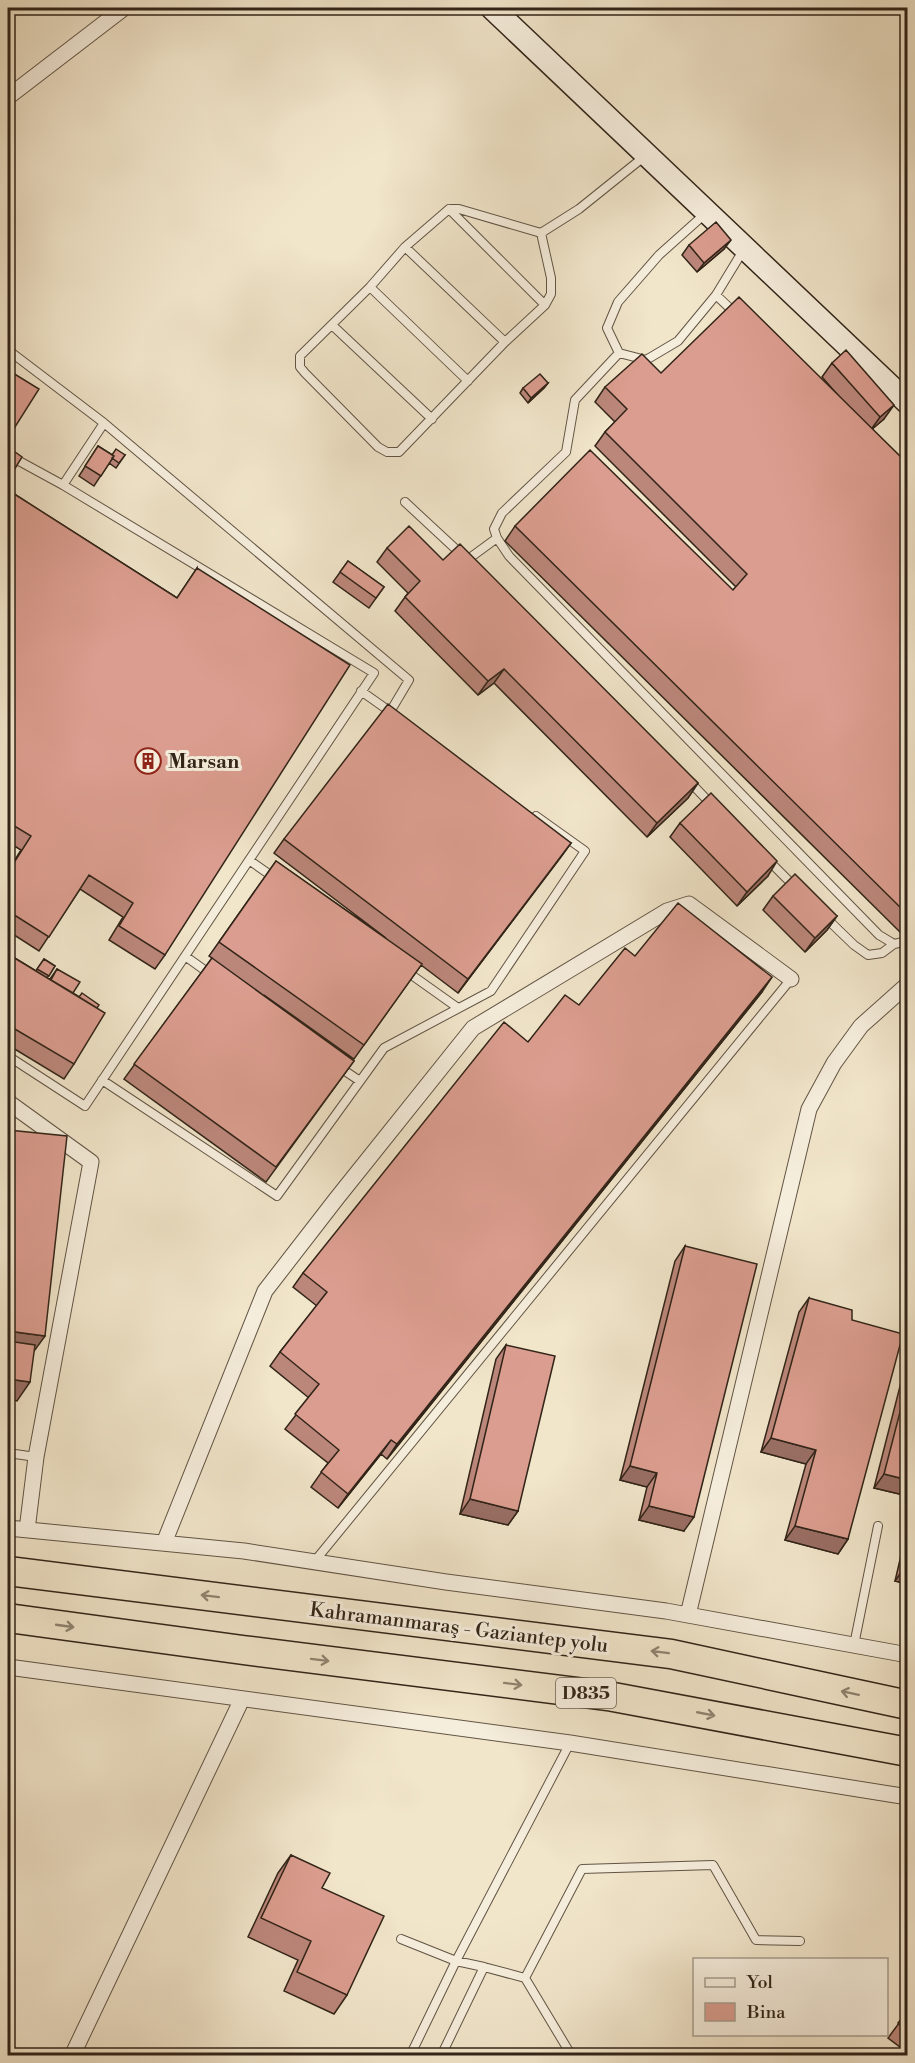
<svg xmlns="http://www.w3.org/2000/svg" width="915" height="2063" font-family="'Libre Bodoni',serif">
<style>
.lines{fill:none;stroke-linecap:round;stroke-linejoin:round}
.lane-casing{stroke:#615444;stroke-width:10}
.street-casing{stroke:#615444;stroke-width:17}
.secondary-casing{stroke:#312418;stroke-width:25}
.highway-casing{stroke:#312418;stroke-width:31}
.lane{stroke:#f6eedd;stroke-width:8}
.street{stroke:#f6eedd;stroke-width:15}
.secondary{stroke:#f6eedd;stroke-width:22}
.highway{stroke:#f1e5ca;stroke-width:28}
.wall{fill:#bc877b;stroke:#312418;stroke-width:1.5}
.shaded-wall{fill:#996e64;stroke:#312418;stroke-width:1.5}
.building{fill:#db9d8f;stroke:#312418;stroke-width:1.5}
.oneway{stroke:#918471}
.labels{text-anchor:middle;stroke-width:6;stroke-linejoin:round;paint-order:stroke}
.shield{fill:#f6eedd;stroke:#6c6153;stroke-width:1.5}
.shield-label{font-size:18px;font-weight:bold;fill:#312418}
.poi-label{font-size:20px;font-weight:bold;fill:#312418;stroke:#f6eedd;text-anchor:start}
.street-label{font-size:20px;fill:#312418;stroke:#f6eedd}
</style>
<rect width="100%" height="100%" fill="#f1e5ca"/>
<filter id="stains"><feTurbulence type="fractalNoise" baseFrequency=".00333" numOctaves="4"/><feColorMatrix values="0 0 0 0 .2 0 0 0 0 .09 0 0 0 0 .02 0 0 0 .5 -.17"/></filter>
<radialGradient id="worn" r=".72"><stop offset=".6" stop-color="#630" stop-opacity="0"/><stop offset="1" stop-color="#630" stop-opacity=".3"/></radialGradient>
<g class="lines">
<g class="lane-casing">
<path id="lane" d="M 449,209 L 545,305
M 706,213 L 659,255 L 618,302 L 607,328 L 619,353 L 575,400 L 566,452 L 502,513 L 494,529 L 497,538 L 509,556 L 879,935 L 894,944 L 908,941
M 541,233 L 551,278 L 551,294 L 545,305 L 505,342 L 399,452 L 387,452 L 378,447 L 305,373 L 300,367 L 300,356 L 370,287 L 405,247 L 449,209 L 459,209 L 541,233 L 579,209 L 645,156
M 405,247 L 505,342
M 370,287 L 468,381
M 716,295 L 736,314
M 332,325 L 432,419
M 8,350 L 104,423 L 63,485
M 619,353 L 646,360 L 678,341 L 716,295 L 744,249
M 104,423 L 409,680 L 390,712
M 8,455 L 63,485 L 374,673 L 85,1106 L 8,1056
M 405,502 L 461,554
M 467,560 L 497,538
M 361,691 L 392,713
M 688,780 L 711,804
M 249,860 L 276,879
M 769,861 L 794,886
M 826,918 L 854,945 L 868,955 L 882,953 L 894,944
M 185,956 L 210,974
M 406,971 L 458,1008
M 339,1067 L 360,1081
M 102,1080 L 277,1196 L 384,1048 L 491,991 L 585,851 L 536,816
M 8,1453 L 36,1457
M 314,1562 L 791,979
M 854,1645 L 878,1526
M 401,1939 L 456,1961 L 484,1967
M 525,1978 L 570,2053 L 573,2056
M 410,2056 L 456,1961 L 570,1743
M 441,2056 L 484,1967 L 525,1978 L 582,1869 L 713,1865 L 756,1940 L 800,1941"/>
</g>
<g class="street-casing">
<path id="street" d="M 8,97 L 124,8
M 8,1102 L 91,1162 L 36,1457 L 27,1530
M 8,1528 L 244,1551 L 446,1582 L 666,1611 L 908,1655
M 164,1543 L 265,1291 L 337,1198 L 473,1028 L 667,911 L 689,904 L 791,979
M 688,1615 L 809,1109 L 834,1063 L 861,1026 L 908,984
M 8,1667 L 570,1743 L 908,1797
M 72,2056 L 242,1699"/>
</g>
<g class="secondary-casing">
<path id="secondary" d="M 492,8 L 908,403"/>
</g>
<g class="highway-casing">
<path id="highway" d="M 8,1571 L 671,1654 L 908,1705
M 8,1618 L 243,1650 L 608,1696 L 908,1752"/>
</g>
<use href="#lane" class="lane"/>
<use href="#street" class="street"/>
<use href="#secondary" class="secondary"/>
<use href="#highway" class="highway"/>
</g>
<path class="wall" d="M 689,245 L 724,249 L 697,272 L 682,255 Z
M 832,363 L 884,419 L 872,429 L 908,464 L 908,925 L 900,932 L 505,541 L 515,526 L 733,590 L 736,587 L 595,446 L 605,432 L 615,422 L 595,402 L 605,387 L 661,373 L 837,394 L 822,377 Z
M 8,370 L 15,427 L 8,438 Z
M 548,383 L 544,388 L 528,403 L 520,393 L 523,388 Z
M 98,446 L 112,455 L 125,455 L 116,468 L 109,463 L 94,486 L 79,476 Z
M 8,490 L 177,598 L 197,568 L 165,955 L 155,969 L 109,940 L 123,917 L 80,889 L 39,951 L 8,931 L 8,871 L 21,850 L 8,842 Z
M 387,548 L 443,560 L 698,783 L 688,798 L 647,837 L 494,683 L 478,695 L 395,611 L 408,593 L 377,562 Z
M 348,561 L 384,587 L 369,608 L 333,582 Z
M 680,823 L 768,876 L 737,906 L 670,837 Z
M 284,839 L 571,843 L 458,993 L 421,965 L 354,1059 L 264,995 L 354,1061 L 266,1182 L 124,1079 L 212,958 L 209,956 L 276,861 L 386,938 L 274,853 Z
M 773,896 L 837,916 L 827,930 L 805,952 L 763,910 Z
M 8,954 L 36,971 L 44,959 L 55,966 L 47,978 L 50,979 L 57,969 L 73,993 L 97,1008 L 74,1064 L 64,1079 L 8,1045 Z
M 635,956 L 762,992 L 387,1459 L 381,1454 L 338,1508 L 311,1487 L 328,1463 L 285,1429 L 309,1398 L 270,1366 L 280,1352 L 317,1306 L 293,1287 L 303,1273 L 528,1042 L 579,1005 Z
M 685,1246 L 684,1531 L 639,1520 L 647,1487 L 620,1480 L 675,1261 Z
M 809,1298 L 848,1539 L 838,1554 L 785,1540 L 806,1464 L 761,1452 L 799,1312 Z
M 506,1345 L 518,1511 L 508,1525 L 460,1514 L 496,1359 Z
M 908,1355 L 908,1496 L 874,1488 Z
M 907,1530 L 908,1530 L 908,1584 L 895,1581 Z
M 291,1855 L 322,1888 L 347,1995 L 334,2014 L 284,1991 L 298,1960 L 248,1937 L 278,1873 Z
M 908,2011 L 908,2053 L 888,2038 Z"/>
<path class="shaded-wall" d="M 731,240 L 724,249 L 697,272 L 704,263 Z
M 548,383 L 544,388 L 528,403 L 531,398 Z
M 894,405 L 884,419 L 870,431 L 880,417 Z
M 504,669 L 494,683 L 478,695 L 488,681 Z
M 698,783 L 688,798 L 647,837 L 657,823 Z
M 571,843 L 561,857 L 458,993 L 468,979 Z
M 777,861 L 768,876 L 737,906 L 747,892 Z
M 837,916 L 827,930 L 805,952 L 815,938 Z
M 908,922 L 908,925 L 900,932 Z
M 772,977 L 762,992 L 387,1459 L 397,1444 Z
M 8,1331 L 45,1336 L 32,1354 L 8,1351 Z
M 8,1379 L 30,1382 L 17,1401 L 8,1399 Z
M 771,1438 L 816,1450 L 806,1464 L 761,1452 Z
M 391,1440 L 381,1454 L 338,1508 L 348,1494 Z
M 630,1466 L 657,1473 L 647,1487 L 620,1480 Z
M 884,1474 L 908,1480 L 908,1496 L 874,1488 Z
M 470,1499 L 518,1511 L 508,1525 L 460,1514 Z
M 649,1506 L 694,1517 L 684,1531 L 639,1520 Z
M 795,1526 L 848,1539 L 838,1554 L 785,1540 Z
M 905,1567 L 908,1568 L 908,1584 L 895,1581 Z"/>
<path class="building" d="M 716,222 L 731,240 L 704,263 L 689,245 Z
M 739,297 L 908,464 L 908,915 L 515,526 L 590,450 L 733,590 L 747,574 L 605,432 L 627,409 L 605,387 L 642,354 L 661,373 Z
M 846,350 L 894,405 L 880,417 L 832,363 Z
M 8,370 L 39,389 L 15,427 L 8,422 Z
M 540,374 L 548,383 L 531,398 L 523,388 Z
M 98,446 L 114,456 L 101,476 L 85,466 Z
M 8,447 L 22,457 L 8,480 Z
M 116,449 L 125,455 L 119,463 L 112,458 L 114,456 L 112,455 Z
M 8,490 L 177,598 L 197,568 L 350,665 L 165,955 L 119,926 L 133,903 L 89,875 L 49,937 L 8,911 L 8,872 L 31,836 L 8,822 L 8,823 Z
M 409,526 L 443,560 L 460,544 L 698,783 L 657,823 L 504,669 L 488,681 L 405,597 L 420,581 L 387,548 Z
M 348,561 L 384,587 L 376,598 L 340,572 Z
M 388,704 L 571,843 L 468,979 L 284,839 Z
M 711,793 L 777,861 L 747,892 L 680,823 Z
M 276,861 L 422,964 L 364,1045 L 219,942 Z
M 795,874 L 837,916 L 815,938 L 773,896 Z
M 678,903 L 772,977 L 397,1444 L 391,1440 L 348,1494 L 321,1472 L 339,1450 L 295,1414 L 319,1384 L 280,1352 L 327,1292 L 303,1273 L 504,1022 L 528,1042 L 565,995 L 579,1005 L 625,948 L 635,956 Z
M 8,954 L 105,1013 L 74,1064 L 8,1025 Z
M 212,958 L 354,1061 L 276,1167 L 134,1064 Z
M 44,959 L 55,966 L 49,976 L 37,969 Z
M 57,969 L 80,982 L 73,993 L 51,980 Z
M 82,993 L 99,1005 L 97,1008 L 79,997 Z
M 8,1130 L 67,1136 L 45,1336 L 8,1331 Z
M 685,1246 L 757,1264 L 694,1517 L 649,1506 L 657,1473 L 630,1466 Z
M 809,1298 L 852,1310 L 852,1320 L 903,1334 L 848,1539 L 795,1526 L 816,1450 L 771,1438 Z
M 8,1341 L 35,1345 L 30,1382 L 8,1379 Z
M 506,1345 L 555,1356 L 518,1511 L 470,1499 Z
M 908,1381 L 908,1480 L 884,1474 Z
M 908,1556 L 908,1568 L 905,1567 Z
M 291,1855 L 330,1873 L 322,1888 L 384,1916 L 347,1995 L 297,1972 L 311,1941 L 261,1918 Z
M 908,2011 L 908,2031 L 898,2023 Z"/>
<defs><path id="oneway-shaft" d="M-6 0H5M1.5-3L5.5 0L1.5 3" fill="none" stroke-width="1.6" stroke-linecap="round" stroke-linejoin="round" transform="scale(1.5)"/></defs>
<g class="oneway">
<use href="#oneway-shaft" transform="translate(210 1596) rotate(-173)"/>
<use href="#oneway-shaft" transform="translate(65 1626) rotate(8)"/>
<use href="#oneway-shaft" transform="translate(660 1652) rotate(-173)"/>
<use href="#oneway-shaft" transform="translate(320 1660) rotate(7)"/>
<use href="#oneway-shaft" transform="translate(513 1684) rotate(7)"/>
<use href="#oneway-shaft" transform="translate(850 1693) rotate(-168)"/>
<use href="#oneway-shaft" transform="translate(706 1714) rotate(11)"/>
</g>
<defs>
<g id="building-ring" transform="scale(1.35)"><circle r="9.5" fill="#f6eedd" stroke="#8f2418" stroke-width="1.5"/><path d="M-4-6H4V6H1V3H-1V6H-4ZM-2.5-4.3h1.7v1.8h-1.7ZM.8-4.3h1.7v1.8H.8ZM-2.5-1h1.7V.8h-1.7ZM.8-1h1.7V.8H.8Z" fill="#8f2418"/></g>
</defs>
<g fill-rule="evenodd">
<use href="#building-ring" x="148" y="761"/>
</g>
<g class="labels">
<rect class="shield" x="556" y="1678" width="60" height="30" rx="4.5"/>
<g class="shield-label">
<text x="586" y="1699">D835</text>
</g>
<g class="poi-label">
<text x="168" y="768">Marsan</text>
</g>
<g class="street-label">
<text transform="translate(459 1627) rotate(7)" y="7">Kahramanmaraş - Gaziantep yolu</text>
</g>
</g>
<rect width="915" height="2063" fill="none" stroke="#f1e5ca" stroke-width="30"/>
<rect x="9" y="9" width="897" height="2045" fill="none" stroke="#312418" stroke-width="3"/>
<rect x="15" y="15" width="885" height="2033" fill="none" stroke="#312418" stroke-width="1.5"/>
<rect x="693" y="1958" width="195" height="78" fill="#f6eedd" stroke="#a79d8e" stroke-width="1.5"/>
<rect x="705" y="1978" width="30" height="9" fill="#f6eedd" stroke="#a79d8e" stroke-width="1.5"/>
<text x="747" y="1988" font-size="18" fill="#312418">Yol</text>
<rect x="705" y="2003" width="30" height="18" fill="#db9d8f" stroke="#a79d8e" stroke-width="1.5"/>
<text x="747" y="2018" font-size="18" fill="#312418">Bina</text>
<rect width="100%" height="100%" filter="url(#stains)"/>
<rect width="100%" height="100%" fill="url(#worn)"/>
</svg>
